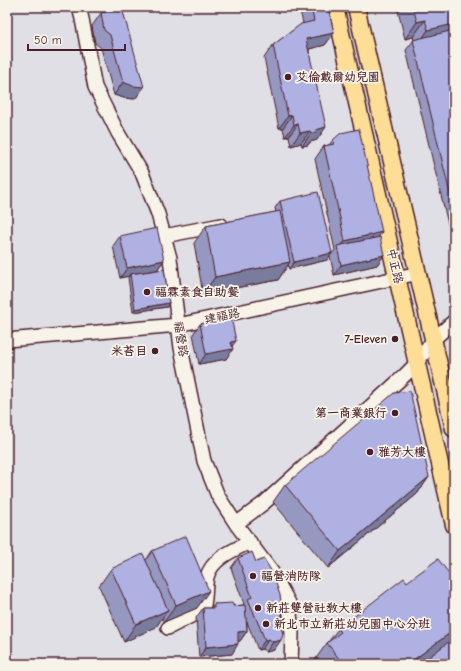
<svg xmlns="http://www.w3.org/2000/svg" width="461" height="671" font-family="'Comic Neue','LXGW WenKai TC',sans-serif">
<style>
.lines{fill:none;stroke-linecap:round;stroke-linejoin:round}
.minor-casing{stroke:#4a1f2b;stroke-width:16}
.major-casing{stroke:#4a1f2b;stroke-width:19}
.minor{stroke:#f7f3e8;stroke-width:13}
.major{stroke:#fedd96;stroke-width:16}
.wall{fill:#9698c2;stroke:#4a1f2b}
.shaded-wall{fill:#7a7c9e;stroke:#4a1f2b}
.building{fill:#afb1e2;stroke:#4a1f2b}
.poi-dot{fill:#4a1f2b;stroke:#f7f3e8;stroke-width:1.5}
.labels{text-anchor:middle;stroke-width:3.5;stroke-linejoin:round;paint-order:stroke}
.poi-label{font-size:12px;font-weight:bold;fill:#4a1f2b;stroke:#f7f3e8;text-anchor:start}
.street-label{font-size:12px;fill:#4a1f2b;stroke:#f7f3e8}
</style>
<rect width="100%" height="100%" fill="#e1dfe6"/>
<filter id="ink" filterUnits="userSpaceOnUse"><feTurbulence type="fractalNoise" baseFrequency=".025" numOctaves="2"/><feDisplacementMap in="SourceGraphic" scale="8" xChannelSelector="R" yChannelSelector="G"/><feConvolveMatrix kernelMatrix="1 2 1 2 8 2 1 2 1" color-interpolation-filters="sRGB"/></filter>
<g filter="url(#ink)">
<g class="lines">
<g class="minor-casing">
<path id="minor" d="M 79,7 L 82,19 L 95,87 L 118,133 L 142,173 L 158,214 L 170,258 L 181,348 L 204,461 L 218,496 L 236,524 L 272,572 L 289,603 L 292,634 L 291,664
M 164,236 L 221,225
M 7,340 L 178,325 L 419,273
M 236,524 L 264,503 L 404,376 L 416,364 L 434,339 L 454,321
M 168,628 L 195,614 L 204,605 C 206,596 205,586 207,577 C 212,558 234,550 250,542"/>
</g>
<g class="major-casing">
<path id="major" d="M 335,7 L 454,525
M 356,7 L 454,429"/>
</g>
<use href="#minor" class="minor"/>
<use href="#major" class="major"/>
</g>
<path class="wall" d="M 299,7 L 328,7 L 334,33 L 325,45 L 309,49 L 317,140 L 310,142 L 308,145 L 302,146 L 301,143 L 291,146 L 289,136 L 285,137 L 283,128 L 279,128 L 264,58 L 273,45 L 303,23 Z
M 397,7 L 454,7 L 454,249 L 406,50 L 414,40 L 413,37 L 405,39 Z
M 101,13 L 144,87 L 135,99 L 124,98 L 114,95 L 101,48 L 95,43 L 92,26 Z
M 333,140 L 378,237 L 384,255 L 377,265 L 334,275 L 330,256 L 335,250 L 315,159 L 324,146 L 329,145 Z
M 280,201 L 327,260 L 289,269 L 288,265 L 278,280 L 203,294 L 194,243 L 206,226 L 276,212 L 275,208 Z
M 120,236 L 164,260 L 157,270 L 169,303 L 167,307 L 133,312 L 128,278 L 129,276 L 120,278 L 113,246 Z
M 200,324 L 232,346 L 226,359 L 199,364 L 193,334 Z
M 429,477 L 417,494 L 328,568 L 273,502 L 285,485 Z
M 152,551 L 197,608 L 164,622 L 162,618 L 156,627 L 124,642 L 99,586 L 111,569 L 146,560 Z
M 238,558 L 282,625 L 280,628 L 274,650 L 271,651 L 266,652 L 262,649 L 258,650 L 247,622 L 247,631 L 240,641 L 238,641 L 232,654 L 199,657 L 196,618 L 203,608 L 211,608 L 214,604 L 233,606 L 243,605 L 244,604 L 231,568 Z
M 338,629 L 452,641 L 454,664 L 312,664 L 327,643 L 329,641 Z"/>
<path class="shaded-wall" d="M 425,20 L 413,37 L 405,39 L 417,22 Z
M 454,22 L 454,37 L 416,48 L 428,30 Z
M 334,33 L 325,45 L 297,52 L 306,39 Z
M 123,82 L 144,87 L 135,99 L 124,98 L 114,95 Z
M 292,115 L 283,128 L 279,128 L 288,116 Z
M 298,124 L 289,136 L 285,137 L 294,125 Z
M 326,127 L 317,140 L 310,142 L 308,145 L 302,146 L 311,133 L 316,130 Z
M 310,131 L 301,143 L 291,146 L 300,133 Z
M 382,232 L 373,245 L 338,250 L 345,241 Z
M 332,253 L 327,260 L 289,269 L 294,262 Z
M 384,255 L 377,265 L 334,275 L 341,265 Z
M 164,260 L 157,270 L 130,274 L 129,276 L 120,278 L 127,268 Z
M 290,262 L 278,280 L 203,294 L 215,277 Z
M 169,303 L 167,307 L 133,312 L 135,309 Z
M 236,341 L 230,349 L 233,349 L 226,359 L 199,364 L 206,354 L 231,342 Z
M 429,477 L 417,494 L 328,568 L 340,551 Z
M 209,591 L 197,608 L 164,622 L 176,605 Z
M 168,610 L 156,627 L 124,642 L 136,624 Z
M 454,630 L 454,640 L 422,664 L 408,664 Z
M 247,631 L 240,641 L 231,642 L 238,632 Z
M 269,639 L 262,649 L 258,650 L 265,640 Z
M 281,640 L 274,650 L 271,651 L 266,652 L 273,642 Z
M 238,644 L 232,654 L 199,657 L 206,647 Z"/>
<path class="building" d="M 311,7 L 328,7 L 334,33 L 306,39 L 326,127 L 316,130 L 317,132 L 311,133 L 310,131 L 300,133 L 298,124 L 294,125 L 292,115 L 288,116 L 273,45 L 301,24 L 314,21 Z
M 413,7 L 454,7 L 454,24 L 428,30 L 425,20 L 417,22 Z
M 122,8 L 144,87 L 133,86 L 123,82 L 110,35 L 104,30 L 101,13 Z
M 454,30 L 454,210 L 413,40 Z
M 359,129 L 382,232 L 345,241 L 324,146 L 334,144 L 333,140 L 341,133 Z
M 318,192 L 332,253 L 294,262 L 280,201 Z
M 280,211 L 290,262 L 215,277 L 206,226 Z
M 157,228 L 164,260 L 127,268 L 120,236 Z
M 380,237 L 384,255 L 341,265 L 337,246 Z
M 164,269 L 169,303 L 135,309 L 130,274 Z
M 231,317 L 236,341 L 231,342 L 233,349 L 206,354 L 200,324 Z
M 410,391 L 429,477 L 340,551 L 285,485 L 394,393 Z
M 186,536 L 209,591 L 176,605 L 152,551 Z
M 252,552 L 256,562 L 264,559 L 272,572 L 280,595 L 282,607 L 282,625 L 278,626 L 282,630 L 283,635 L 281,640 L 278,641 L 273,642 L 269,639 L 265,640 L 248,599 L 252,597 L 238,558 Z
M 143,554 L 168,610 L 136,624 L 111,569 Z
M 438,559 L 454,580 L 454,630 L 408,664 L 343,664 L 327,643 L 341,632 L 338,629 L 404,578 L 407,582 Z
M 233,603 L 233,606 L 245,605 L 247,631 L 238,632 L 238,644 L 206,647 L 203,608 L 214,608 L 214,604 Z
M 451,640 L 454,643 L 454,664 L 420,664 Z"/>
</g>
<g class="poi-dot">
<circle cx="288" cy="77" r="4"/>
<circle cx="147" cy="292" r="4"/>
<circle cx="395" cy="339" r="4"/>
<circle cx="155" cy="351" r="4"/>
<circle cx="395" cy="413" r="4"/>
<circle cx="370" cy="452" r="4"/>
<circle cx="253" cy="576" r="4"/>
<circle cx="258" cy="608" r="4"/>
<circle cx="266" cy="624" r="4"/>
</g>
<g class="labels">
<g class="poi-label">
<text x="296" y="81">艾倫戴爾幼兒園</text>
<text x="155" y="296">福霖素食自助餐</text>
<text x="387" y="343" text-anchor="end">7-Eleven</text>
<text x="147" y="355" text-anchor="end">米苔目</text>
<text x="387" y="417" text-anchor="end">第一商業銀行</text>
<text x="378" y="456">雅芳大樓</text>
<text x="261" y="580">福營消防隊</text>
<text x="266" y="612">新莊雙營社教大樓</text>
<text x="274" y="628">新北市立新莊幼兒園中心分班</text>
</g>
<g class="street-label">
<text transform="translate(395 266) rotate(77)" y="4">中正路</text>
<text transform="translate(222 316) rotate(-12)" y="4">建福路</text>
<text transform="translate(181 339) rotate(81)" y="4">福營路</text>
</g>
</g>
<rect width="461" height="671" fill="none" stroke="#f7f3e8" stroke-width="24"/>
<rect x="12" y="12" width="437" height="647" fill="none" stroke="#4a1f2b" stroke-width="1.5" filter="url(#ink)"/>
<path d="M28 44v6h97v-6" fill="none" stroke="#4a1f2b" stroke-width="2"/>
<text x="34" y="44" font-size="12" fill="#4a1f2b" stroke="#f7f3e8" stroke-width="3" paint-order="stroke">50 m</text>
</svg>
